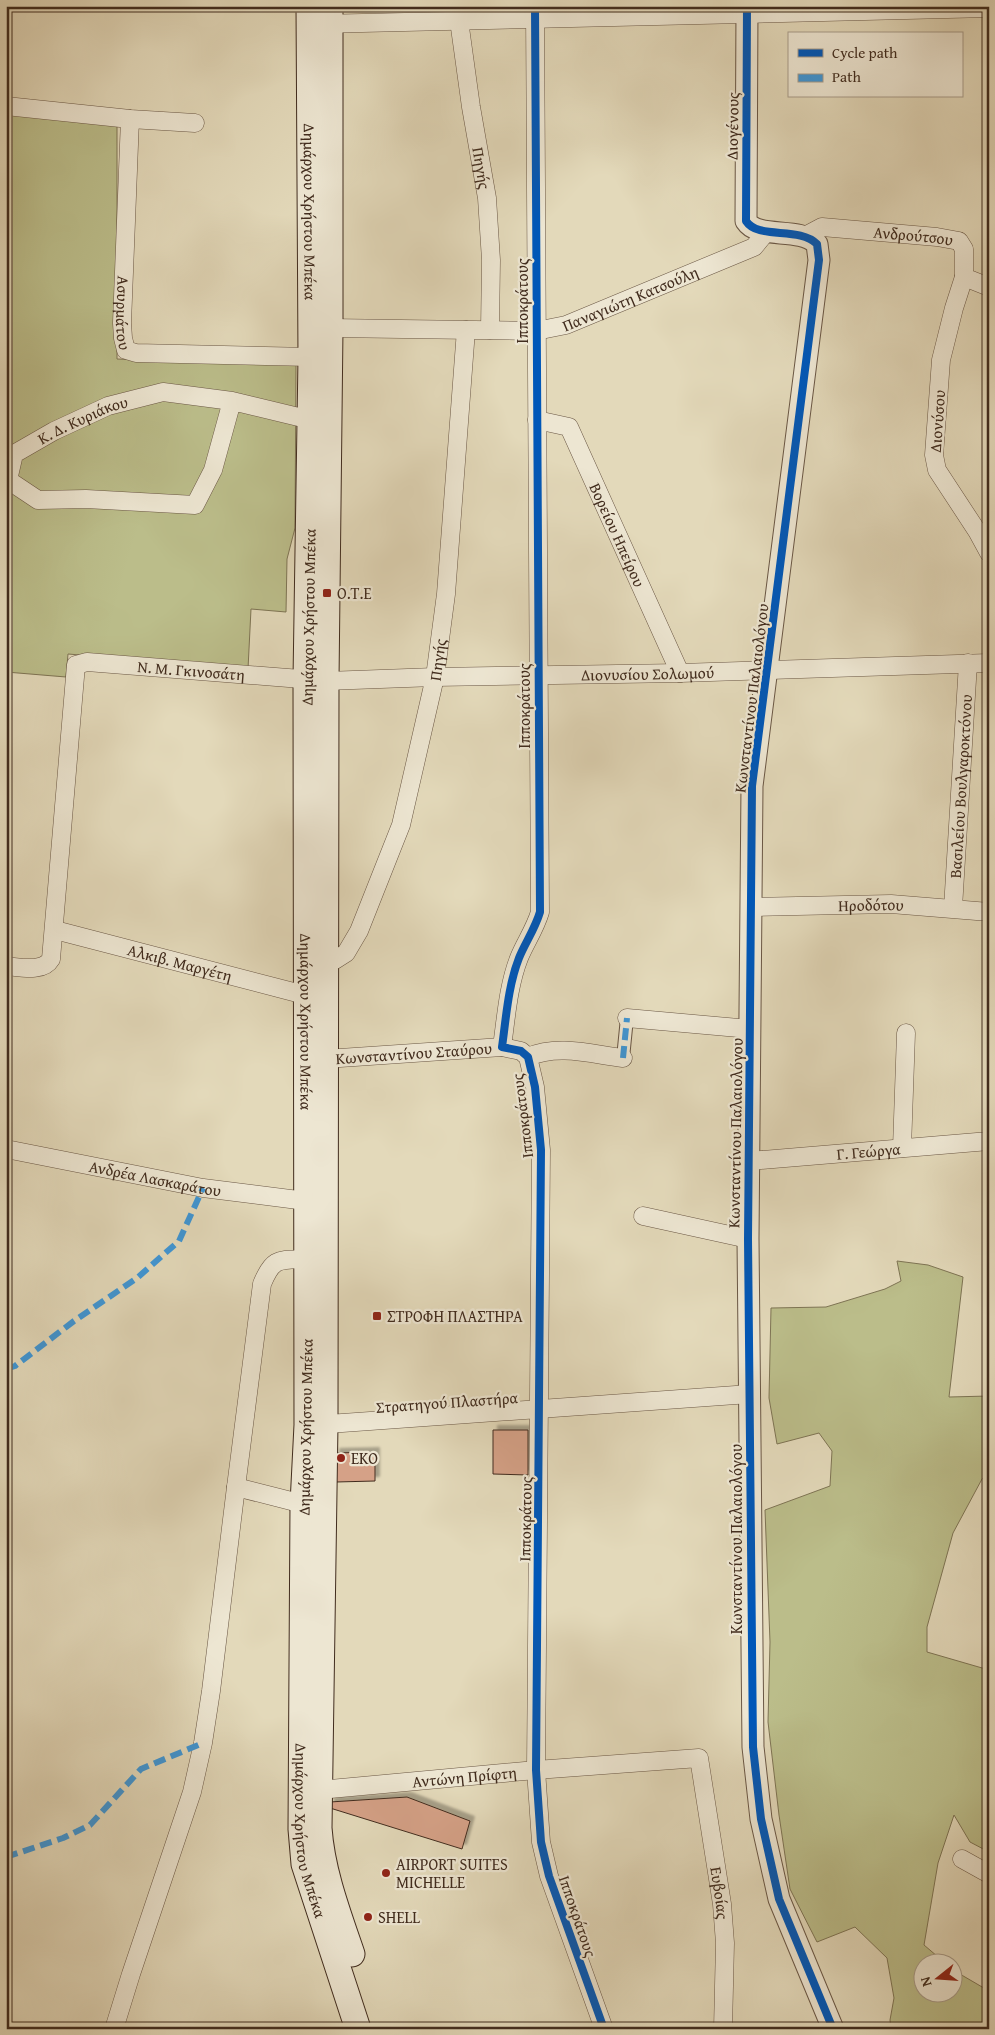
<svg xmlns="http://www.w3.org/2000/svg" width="995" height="2035" font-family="'Gentium Book Plus',serif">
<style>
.green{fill:#bbbd8a;stroke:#7e7454}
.building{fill:#d5a187;stroke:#412c1e;filter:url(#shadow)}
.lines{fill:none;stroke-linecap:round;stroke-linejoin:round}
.pedestrian-casing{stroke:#6a5745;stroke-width:14}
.minor-casing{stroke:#6a5745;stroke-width:19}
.tertiary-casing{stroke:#6a5745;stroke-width:23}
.secondary-casing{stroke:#412c1e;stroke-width:27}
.pedestrian{stroke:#ede6d2;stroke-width:12}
.minor{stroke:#ede6d2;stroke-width:18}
.tertiary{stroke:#ede6d2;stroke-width:21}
.secondary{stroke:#ede6d2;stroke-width:25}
.quiet{stroke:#3f96d5;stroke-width:6;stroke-dasharray:12 6;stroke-linecap:butt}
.cycleway-casing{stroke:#ede6d2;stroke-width:11}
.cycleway{stroke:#0057b8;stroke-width:8}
.poi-dot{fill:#8f2418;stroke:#ede6d2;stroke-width:2}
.labels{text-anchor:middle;stroke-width:4.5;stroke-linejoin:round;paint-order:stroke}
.street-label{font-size:16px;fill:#412c1e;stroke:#ede6d2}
.poi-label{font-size:16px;fill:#412c1e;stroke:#ede6d2;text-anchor:start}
</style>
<defs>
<filter id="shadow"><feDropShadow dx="4.5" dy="-4.5" stdDeviation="1" flood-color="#0004"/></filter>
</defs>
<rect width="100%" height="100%" fill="#e3d9ba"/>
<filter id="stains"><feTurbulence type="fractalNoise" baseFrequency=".004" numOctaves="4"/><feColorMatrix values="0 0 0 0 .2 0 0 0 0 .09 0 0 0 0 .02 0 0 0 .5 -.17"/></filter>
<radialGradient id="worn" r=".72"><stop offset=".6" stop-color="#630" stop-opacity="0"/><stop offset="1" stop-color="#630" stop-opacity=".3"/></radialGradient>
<path class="green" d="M 6,113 L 117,120 L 117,359 L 296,365 L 295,528 L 287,559 L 286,612 L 251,609 L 248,669 L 68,654 L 66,677 L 6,672 Z
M 897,1261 L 928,1265 L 963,1277 L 949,1397 L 989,1396 L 989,1473 L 982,1479 L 953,1533 L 927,1627 L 927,1652 L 989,1670 L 989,1852 L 970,1842 L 954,1815 L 938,1863 L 924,1945 L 944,1962 L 922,1962 L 922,1992 L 952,1992 L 953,1970 L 989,1991 L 989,2029 L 891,2029 L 890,2020 L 894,1998 L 887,1958 L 855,1927 L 817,1942 L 790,1889 L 779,1815 L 768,1722 L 770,1642 L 765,1510 L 830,1486 L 832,1451 L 819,1433 L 777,1444 L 769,1398 L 771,1308 L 826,1307 L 885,1289 L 901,1281 Z"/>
<path class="building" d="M 493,1430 L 528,1430 L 528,1475 L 493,1474 Z
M 375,1452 L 375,1481 L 336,1482 L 335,1453 Z
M 407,1797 L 470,1821 L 462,1849 L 330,1808 L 330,1802 Z"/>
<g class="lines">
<g class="pedestrian-casing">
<path id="pedestrian" d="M 623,1058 L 627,1018"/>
</g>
<g class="minor-casing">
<g id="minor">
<path id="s1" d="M 457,6 L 471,107 L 487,198 L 491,260 L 490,330"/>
<path d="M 535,6 L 540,912 C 535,929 525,943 519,958 C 508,986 506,1019 502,1047 L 521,1051 L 528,1057 L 535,1087 L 541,1150 L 536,1770 L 541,1842 L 549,1876 L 604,2029"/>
<path d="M 320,24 L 989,8"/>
<path d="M 6,106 L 130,119 L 195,123"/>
<path id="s2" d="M 130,119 L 122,323 L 123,338 L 126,350 L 136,353 L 311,357"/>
<path id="s3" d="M 805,236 L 822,227 L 937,237 L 959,241 L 964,249 L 964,277 L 989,287"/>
<path d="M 964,277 L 954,308 L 941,360 L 934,455 L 937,470 L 977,531 L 989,553"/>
<path id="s4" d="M 330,328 L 536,331 L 566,325 L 754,247 L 767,231"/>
<path id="s5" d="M 232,401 L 213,470 L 195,505 L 86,499 L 38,500 L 8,480 L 14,454 L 54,431 L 108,406 L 163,392 L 232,401 L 311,420"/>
<path id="s6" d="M 537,420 L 569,427 L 680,673"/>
<path id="s7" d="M 753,907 L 891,904 L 989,912"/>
<path id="s8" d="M 953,908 L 968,663"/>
<path id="s9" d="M 55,930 L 305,995"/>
<path id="s10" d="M 326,960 L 335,960 L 346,953 L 359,931 L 401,825 L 435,677 L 446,594 L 466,330"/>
<path id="s11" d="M 6,966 C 19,967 43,973 51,959 L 76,665 L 87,662 L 326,681 L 435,677 L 680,673 L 989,663"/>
<path d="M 627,1018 L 750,1029"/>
<path d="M 528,1057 C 558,1044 591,1054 623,1058"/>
<path id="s12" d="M 325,1059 L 502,1047"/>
<path d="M 902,1148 L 906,1033"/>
<path id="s13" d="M 6,1149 L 203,1188 L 306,1201"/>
<path id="s14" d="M 749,1161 L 989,1141"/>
<path d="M 643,1216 L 748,1239"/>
<path d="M 314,1425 L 750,1394"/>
<path d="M 236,1487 L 262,1284 C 273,1257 279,1260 306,1259"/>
<path id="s15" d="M 319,1790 L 536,1770 L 699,1758 L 722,1904 L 725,1943 L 723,2029"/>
<path d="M 962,1859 L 989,1874"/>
<path d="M 114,2029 L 131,1974 L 192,1792 L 203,1743 L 211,1691 L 236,1487 L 303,1504"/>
</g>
</g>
<g class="tertiary-casing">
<path id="tertiary" d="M 747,6 L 746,221 C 758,240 799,226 817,244 L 819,260 L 752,786 L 748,1239 L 753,1747 L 761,1819 L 779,1899 L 833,2029"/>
</g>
<g class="secondary-casing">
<g id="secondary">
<path id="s16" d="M 309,6 L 311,357 L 306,680 L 307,1425 L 303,1504 L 301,1829 L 304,1864 L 358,2029"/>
<path d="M 330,6 L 330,328 L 326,681 L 325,1424 L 319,1828 C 322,1871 338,1913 352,1954"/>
</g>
</g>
<use href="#pedestrian" class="pedestrian"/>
<use href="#minor" class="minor"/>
<use href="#tertiary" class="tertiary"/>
<use href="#secondary" class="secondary"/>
<path class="quiet" d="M 623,1058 L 627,1018
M 6,1369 L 15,1366 L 74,1321 L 137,1278 L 179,1241 L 203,1188
M 6,1857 L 63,1838 L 90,1825 L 141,1769 L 203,1743"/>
<g class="cycleway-casing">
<path id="cycleway" d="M 535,6 L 540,912 C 535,929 525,943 519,958 C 508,986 506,1019 502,1047 L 521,1051 L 528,1057 L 535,1087 L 541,1150 L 536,1770 L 541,1842 L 549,1876 L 604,2029
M 747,6 L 746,221 C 758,240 799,226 817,244 L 819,260 L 752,786 L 748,1239 L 753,1747 L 761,1819 L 779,1899 L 833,2029"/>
</g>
<use href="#cycleway" class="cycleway"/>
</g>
<g class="poi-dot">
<rect x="322" y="588" width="10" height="10" rx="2.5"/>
<rect x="372" y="1311" width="10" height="10" rx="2.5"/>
<circle cx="341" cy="1458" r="5"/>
<circle cx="386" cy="1873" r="5"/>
<circle cx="368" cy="1917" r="5"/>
</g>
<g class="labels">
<g class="street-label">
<text transform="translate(732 126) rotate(-89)" y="6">Διογένους</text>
<text dy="6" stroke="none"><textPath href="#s1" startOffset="164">Πηγής</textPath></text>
<text dy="6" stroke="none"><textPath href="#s16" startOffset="206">Δημάρχου Χρήστου Μπέκα</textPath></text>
<text dy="6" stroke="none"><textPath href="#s3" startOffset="111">Ανδρούτσου</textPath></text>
<text dy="6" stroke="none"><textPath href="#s4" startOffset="306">Παναγιώτη Κατσούλη</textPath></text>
<text transform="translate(522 301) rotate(-90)" y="6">Ιπποκράτους</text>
<text dy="6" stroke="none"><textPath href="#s2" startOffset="194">Ασυρμάτου</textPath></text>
<text transform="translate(937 421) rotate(-86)" y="6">Διονύσου</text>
<text dy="6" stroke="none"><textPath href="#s5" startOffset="408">Κ. Δ. Κυριάκου</textPath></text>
<text dy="6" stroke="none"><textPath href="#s6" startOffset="151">Βορείου Ηπείρου</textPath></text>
<text transform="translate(308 617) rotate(-89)" y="6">Δημάρχου Χρήστου Μπέκα</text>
<text dy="6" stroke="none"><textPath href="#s10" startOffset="331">Πηγής</textPath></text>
<text dy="6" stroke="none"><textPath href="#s11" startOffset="459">Ν. Μ. Γκινοσάτη</textPath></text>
<text dy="6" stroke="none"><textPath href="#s11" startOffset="916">Διονυσίου Σολωμού</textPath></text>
<text transform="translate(751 698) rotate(-83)" y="6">Κωνσταντίνου Παλαιολόγου</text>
<text transform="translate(524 706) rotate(-90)" y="6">Ιπποκράτους</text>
<text dy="6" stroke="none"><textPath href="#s8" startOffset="122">Βασιλείου Βουλγαροκτόνου</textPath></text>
<text dy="6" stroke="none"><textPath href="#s7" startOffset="118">Ηροδότου</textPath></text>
<text dy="6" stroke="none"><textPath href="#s9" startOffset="129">Αλκιβ. Μαργέτη</textPath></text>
<text dy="6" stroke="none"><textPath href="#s16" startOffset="1016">Δημάρχου Χρήστου Μπέκα</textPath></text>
<text dy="6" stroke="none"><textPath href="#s12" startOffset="89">Κωνσταντίνου Σταύρου</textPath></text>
<text transform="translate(522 1116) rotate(-97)" y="6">Ιπποκράτους</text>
<text transform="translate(735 1133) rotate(-89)" y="6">Κωνσταντίνου Παλαιολόγου</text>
<text dy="6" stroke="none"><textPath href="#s14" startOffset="120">Γ. Γεώργα</textPath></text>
<text dy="6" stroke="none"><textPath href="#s13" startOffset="152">Ανδρέα Λασκαράτου</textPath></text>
<text transform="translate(447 1402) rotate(-4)" y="6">Στρατηγού Πλαστήρα</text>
<text transform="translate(305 1427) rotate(-89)" y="6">Δημάρχου Χρήστου Μπέκα</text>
<text transform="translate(525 1519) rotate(-89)" y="6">Ιπποκράτους</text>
<text transform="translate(736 1539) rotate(-90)" y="6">Κωνσταντίνου Παλαιολόγου</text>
<text dy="6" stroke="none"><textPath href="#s15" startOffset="146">Αντώνη Πρίφτη</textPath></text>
<text dy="6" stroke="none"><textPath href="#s16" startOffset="1826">Δημάρχου Χρήστου Μπέκα</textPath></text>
<text dy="6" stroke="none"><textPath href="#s15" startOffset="518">Ευβοίας</textPath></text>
<text transform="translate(578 1916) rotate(71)" y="6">Ιπποκράτους</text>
</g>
<g class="poi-label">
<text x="337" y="599">Ο.Τ.Ε</text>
<text x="387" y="1322">ΣΤΡΟΦΗ ΠΛΑΣΤΗΡΑ</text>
<text x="351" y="1464">ΕΚΟ</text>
<text x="396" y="1870">AIRPORT SUITES<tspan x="396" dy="18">MICHELLE</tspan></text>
<text x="378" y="1923">SHELL</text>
</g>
</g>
<rect width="995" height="2035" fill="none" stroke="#e3d9ba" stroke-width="25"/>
<rect x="8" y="8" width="980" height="2020" fill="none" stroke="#412c1e" stroke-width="2.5"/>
<rect x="12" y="12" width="970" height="2010" fill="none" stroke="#412c1e"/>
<rect x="788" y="32" width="175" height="65" fill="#ede6d2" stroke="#a89c8a"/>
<rect x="798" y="49" width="25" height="8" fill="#0057b8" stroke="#a89c8a"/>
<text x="832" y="58" font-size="15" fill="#412c1e">Cycle path</text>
<rect x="798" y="74" width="25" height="8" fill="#3f96d5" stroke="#a89c8a"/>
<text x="832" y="82" font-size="15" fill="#412c1e">Path</text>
<g transform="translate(938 1978) rotate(253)"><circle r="24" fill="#ede6d2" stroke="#a89c8a"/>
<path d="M0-4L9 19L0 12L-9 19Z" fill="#8f2418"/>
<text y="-8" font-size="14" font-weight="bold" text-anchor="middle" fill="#412c1e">N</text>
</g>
<rect width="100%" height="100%" filter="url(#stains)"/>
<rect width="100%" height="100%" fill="url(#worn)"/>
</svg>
